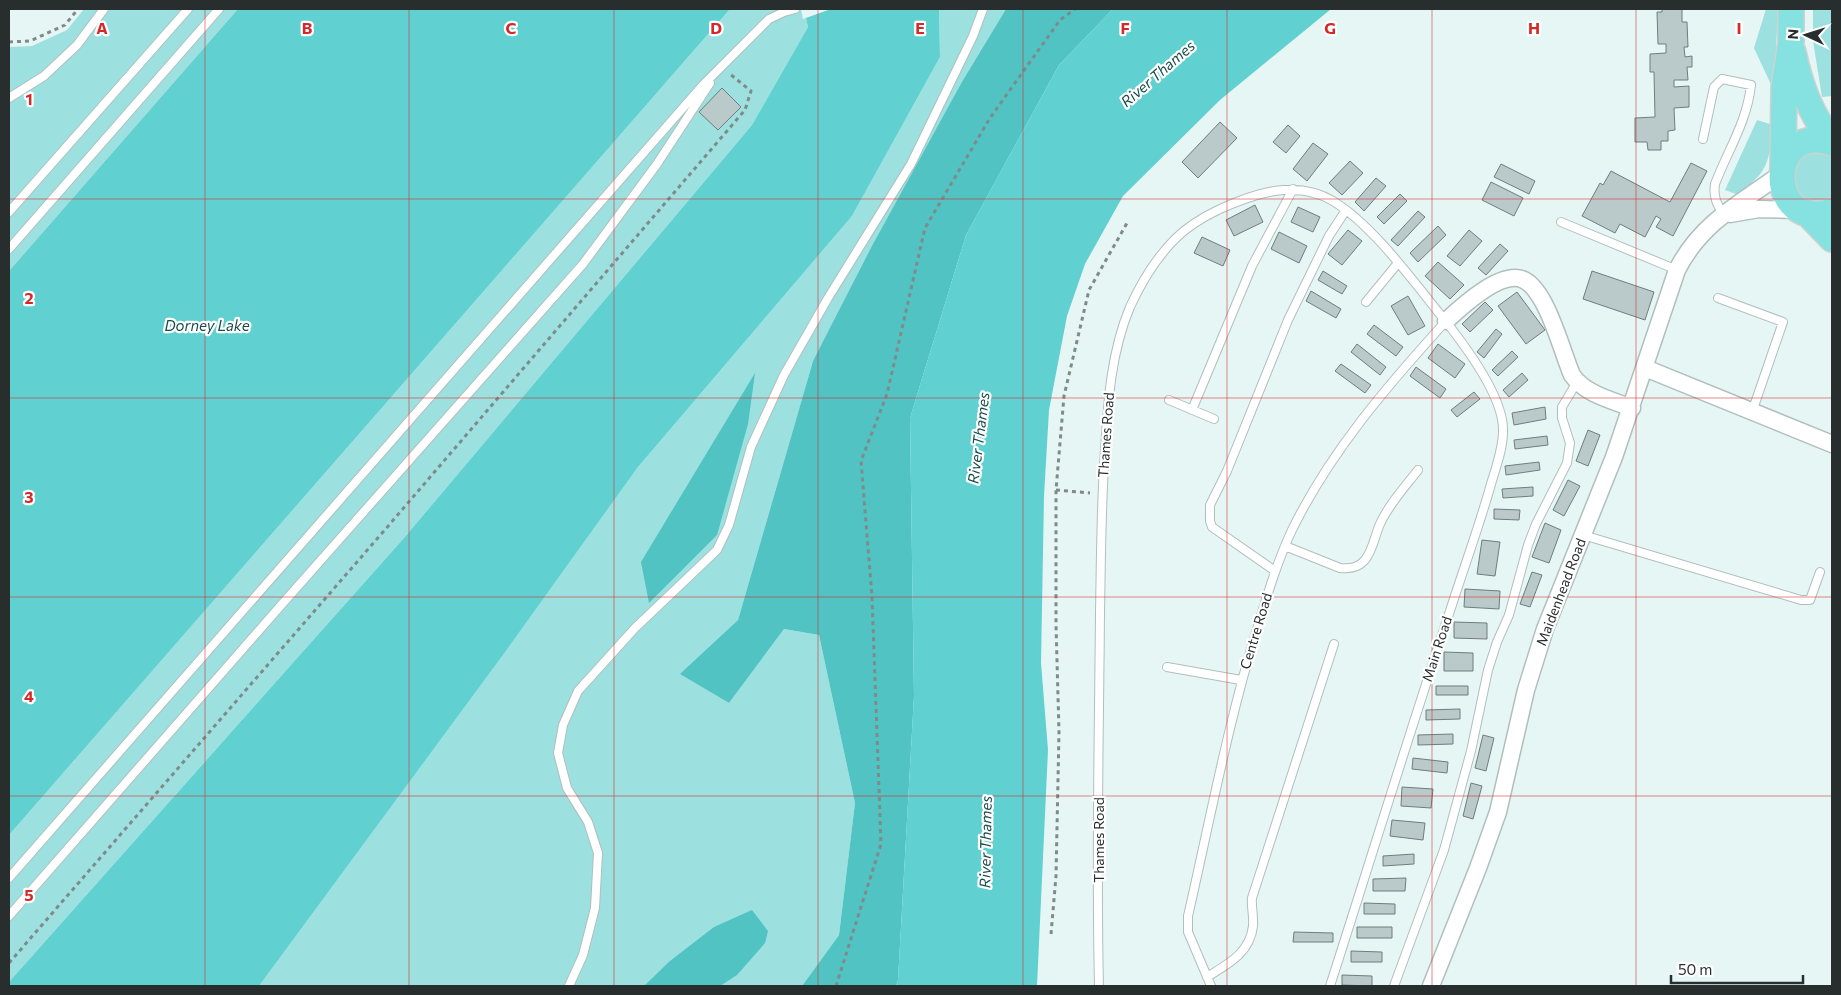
<svg xmlns="http://www.w3.org/2000/svg" width="1841" height="995" font-family="Commissioner,sans-serif">
<style>
.green{fill:#9ce0df}
.forest{fill:#50c3c2}
.water{fill:#60d0d0}
.pier{fill:#e6f6f5}
.building{fill:#bac9c9;stroke:#6f7d7d}
.lines{fill:none;stroke-linecap:round;stroke-linejoin:round}
.lane-casing{stroke:#b0bfbe;stroke-width:10}
.street-casing{stroke:#b0bfbe;stroke-width:19}
.primary-casing{stroke:#d0d1d1;stroke-width:28}
.path{stroke:#7f8a8a;stroke-width:3;stroke-dasharray:4 4;stroke-linecap:butt}
.lane{stroke:#fff;stroke-width:8}
.street{stroke:#fff;stroke-width:16}
.primary{stroke:#86e2e1;stroke-width:25}
.grid{fill:none;stroke:#d62828;stroke-width:1;stroke-opacity:0.55}
.labels{text-anchor:middle;stroke-width:4.5;stroke-linejoin:round;paint-order:stroke}
.street-label{font-size:14px;fill:#282e2e;stroke:#fff}
.water-label{font-size:15px;font-style:italic;fill:#194b4b;stroke:#fff}
.grid-label{font-size:16px;text-anchor:middle;font-weight:bold;fill:#d62828;stroke:#fff;stroke-width:4.5;stroke-linejoin:round;paint-order:stroke}
</style>
<rect width="100%" height="100%" fill="#e6f6f5"/>
<path class="green" d="M 84,9 L 238,9 L 9,271 L 9,47 L 32,46 L 67,30 Z
M 730,9 L 804,9 L 808,27 L 752,125 L 404,538 L 9,982 L 9,835 Z
M 939,9 L 1006,9 L 963,80 L 813,361 L 738,620 L 681,674 L 729,703 L 784,629 L 819,635 L 855,803 L 839,935 L 802,986 L 259,986 L 503,655 L 638,467 L 852,216 L 940,57 Z
M 1766,9 L 1778,9 L 1774,91 L 1754,48 Z
M 1813,9 L 1832,9 L 1832,96 L 1822,97 L 1813,41 Z
M 1757,120 L 1773,125 C 1769,162 1769,173 1736,194 L 1725,190 Z
M 1808,152 L 1832,154 L 1832,200 L 1818,204 L 1799,196 L 1795,191 L 1794,165 Z"/>
<path class="forest" d="M 1006,9 L 1113,9 L 1059,65 L 966,235 L 910,418 L 914,696 L 898,980 L 896,986 L 802,986 L 839,935 L 855,803 L 819,635 L 784,629 L 729,703 L 680,674 L 738,620 L 813,361 L 872,246 L 963,80 Z
M 755,373 L 748,424 L 717,535 L 649,603 L 641,562 Z
M 752,910 L 768,931 L 765,943 L 737,975 L 720,986 L 644,986 L 670,961 L 714,927 Z"/>
<path class="water" d="M 238,9 L 730,9 L 9,835 L 9,271 Z
M 804,9 L 939,9 L 940,57 L 852,216 L 638,467 L 503,655 L 259,986 L 9,986 L 9,982 L 404,538 L 752,125 L 808,27 Z
M 1113,9 L 1331,9 L 1220,100 L 1123,196 L 1085,264 L 1067,316 L 1049,410 L 1044,496 L 1041,663 L 1048,750 L 1037,986 L 896,986 L 898,980 L 914,696 L 910,418 L 966,235 L 1059,65 Z"/>
<path class="pier" d="M 801,9 L 831,9 L 803,19 Z"/>
<path class="building" d="M 1662,9 L 1682,9 L 1682,22 L 1687,22 L 1688,47 L 1684,47 L 1685,57 L 1692,56 L 1692,67 L 1687,67 L 1688,80 L 1674,80 L 1674,87 L 1689,86 L 1689,107 L 1674,108 L 1675,130 L 1668,131 L 1668,141 L 1661,141 L 1661,150 L 1648,150 L 1647,142 L 1635,142 L 1635,118 L 1655,117 L 1654,72 L 1650,72 L 1650,54 L 1666,53 L 1666,44 L 1658,44 L 1657,12 L 1662,12 Z
M 722,88 L 741,107 L 718,130 L 699,112 Z
M 1220,122 L 1237,138 L 1198,178 L 1182,162 Z
M 1288,125 L 1300,136 L 1286,153 L 1273,142 Z
M 1313,143 L 1328,154 L 1307,181 L 1293,169 Z
M 1350,161 L 1363,173 L 1342,195 L 1329,183 Z
M 1691,163 L 1707,171 L 1673,236 L 1656,227 L 1661,219 L 1656,216 L 1645,237 L 1620,224 L 1615,233 L 1582,216 L 1600,183 L 1603,185 L 1611,171 L 1670,202 Z
M 1501,164 L 1535,181 L 1529,194 L 1494,177 Z
M 1376,178 L 1386,186 L 1364,211 L 1355,202 Z
M 1491,182 L 1523,198 L 1514,216 L 1482,200 Z
M 1400,194 L 1407,201 L 1384,224 L 1377,217 Z
M 1255,205 L 1263,222 L 1234,236 L 1226,220 Z
M 1298,207 L 1320,217 L 1313,232 L 1291,222 Z
M 1418,211 L 1425,217 L 1398,246 L 1391,240 Z
M 1438,226 L 1446,235 L 1418,262 L 1410,253 Z
M 1348,230 L 1362,241 L 1342,265 L 1328,254 Z
M 1469,230 L 1482,241 L 1460,266 L 1447,256 Z
M 1279,232 L 1307,246 L 1299,263 L 1271,249 Z
M 1202,237 L 1230,250 L 1223,266 L 1194,253 Z
M 1500,244 L 1508,251 L 1486,275 L 1478,268 Z
M 1438,262 L 1464,285 L 1450,299 L 1425,276 Z
M 1323,271 L 1347,286 L 1342,294 L 1318,280 Z
M 1592,271 L 1654,292 L 1645,320 L 1583,299 Z
M 1311,291 L 1341,309 L 1336,318 L 1306,301 Z
M 1517,292 L 1545,330 L 1526,344 L 1498,306 Z
M 1408,296 L 1425,326 L 1408,335 L 1391,306 Z
M 1485,302 L 1493,310 L 1470,332 L 1462,324 Z
M 1374,325 L 1403,347 L 1396,356 L 1367,334 Z
M 1496,329 L 1502,334 L 1484,358 L 1477,352 Z
M 1357,344 L 1386,367 L 1380,375 L 1351,352 Z
M 1438,344 L 1465,364 L 1455,378 L 1428,358 Z
M 1512,351 L 1518,357 L 1498,376 L 1492,370 Z
M 1341,364 L 1371,385 L 1365,393 L 1335,371 Z
M 1416,367 L 1446,389 L 1440,398 L 1410,376 Z
M 1522,373 L 1528,380 L 1509,397 L 1503,390 Z
M 1474,392 L 1480,399 L 1457,417 L 1451,410 Z
M 1545,407 L 1546,419 L 1514,425 L 1512,413 Z
M 1588,430 L 1600,435 L 1588,466 L 1576,461 Z
M 1547,436 L 1548,445 L 1515,449 L 1514,440 Z
M 1539,462 L 1540,470 L 1506,475 L 1505,466 Z
M 1568,480 L 1580,486 L 1564,516 L 1553,510 Z
M 1533,487 L 1533,496 L 1503,498 L 1502,489 Z
M 1494,509 L 1520,510 L 1519,520 L 1494,519 Z
M 1545,523 L 1561,530 L 1549,563 L 1532,557 Z
M 1482,540 L 1500,542 L 1495,576 L 1477,574 Z
M 1532,572 L 1542,575 L 1530,607 L 1520,604 Z
M 1465,589 L 1500,591 L 1499,609 L 1464,607 Z
M 1454,622 L 1487,623 L 1487,639 L 1454,638 Z
M 1444,652 L 1473,653 L 1473,671 L 1444,671 Z
M 1436,686 L 1468,686 L 1468,695 L 1436,695 Z
M 1460,709 L 1460,719 L 1426,720 L 1426,710 Z
M 1453,734 L 1453,744 L 1418,745 L 1418,735 Z
M 1483,735 L 1494,738 L 1486,771 L 1475,768 Z
M 1413,758 L 1448,762 L 1447,773 L 1412,769 Z
M 1471,783 L 1482,786 L 1473,819 L 1463,816 Z
M 1402,787 L 1433,789 L 1431,808 L 1401,806 Z
M 1392,820 L 1425,823 L 1423,840 L 1390,836 Z
M 1414,854 L 1414,864 L 1383,866 L 1383,856 Z
M 1406,878 L 1405,891 L 1373,891 L 1373,879 Z
M 1364,903 L 1395,904 L 1395,914 L 1364,914 Z
M 1357,927 L 1392,927 L 1392,938 L 1357,938 Z
M 1294,932 L 1333,933 L 1333,942 L 1293,942 Z
M 1351,951 L 1382,952 L 1382,962 L 1351,962 Z
M 1342,975 L 1372,976 L 1372,986 L 1342,985 Z"/>
<g class="lines">
<g class="lane-casing">
<path id="lane" d="M 9,98 L 44,76 L 77,45 L 104,9
M 1703,139 L 1714,87 L 1722,79 L 1751,85 C 1747,122 1728,150 1715,184 C 1713,197 1717,205 1724,215
M 9,212 L 188,9
M 1561,222 L 1677,270
M 9,249 L 219,9
M 1718,298 L 1783,322 L 1752,412
M 1366,302 L 1398,263
M 1169,400 L 1214,419
M 1192,410 L 1252,266 L 1293,189
M 1583,535 L 1801,600 L 1810,600 L 1820,572
M 1285,546 L 1340,568 C 1349,569 1359,567 1365,560 C 1373,550 1375,535 1380,524 C 1389,504 1405,487 1418,470
M 1275,571 L 1212,527 L 1210,521 L 1210,505 L 1227,471 L 1288,320 L 1329,236 L 1346,210
M 1167,667 L 1241,680
M 9,878 L 703,85 L 769,19 L 784,12 L 795,9
M 9,916 L 283,603 L 583,264 L 657,164 L 710,83
M 1207,977 C 1228,964 1250,953 1253,926 C 1254,916 1251,907 1252,898 L 1334,644
M 569,986 L 583,955 L 595,908 L 598,853 L 588,822 L 567,788 L 558,753 L 563,725 L 578,691 L 635,628 L 717,550 L 729,525 L 751,447 L 784,375 L 828,298 L 911,164 L 973,36 L 983,9
M 1099,986 C 1096,862 1099,737 1100,613 C 1101,559 1101,504 1105,450 C 1108,401 1111,352 1130,307 C 1141,283 1156,258 1175,239 C 1188,226 1203,217 1220,209 C 1256,193 1296,179 1333,201 C 1371,224 1411,278 1439,313 C 1461,340 1504,395 1503,431 C 1503,449 1496,467 1491,484 C 1479,527 1463,570 1449,614 C 1408,737 1370,862 1330,986
M 1211,986 L 1188,932 L 1188,916 C 1210,820 1228,723 1257,629 C 1267,596 1277,562 1292,530 C 1330,452 1388,385 1446,321
M 1394,986 L 1444,850 L 1471,751 L 1488,670 L 1497,642 L 1509,615 L 1528,545 L 1536,524 L 1567,463 L 1570,443 L 1562,418 L 1562,407 L 1577,382"/>
</g>
<g class="street-casing">
<path id="street" d="M 1730,214 L 1759,209 L 1800,210
M 1446,321 C 1461,307 1502,269 1524,280 C 1547,291 1562,352 1572,375 C 1585,394 1611,400 1632,408
M 1645,368 L 1832,444
M 1431,986 L 1478,868 L 1498,812 L 1526,690 L 1545,629 L 1614,457 L 1677,270 C 1700,224 1740,203 1781,174"/>
</g>
<g class="primary-casing">
<path id="primary" d="M 1793,52 C 1800,84 1810,115 1832,140
M 1832,143 C 1764,121 1767,235 1832,211
M 1783,167 L 1784,88 L 1791,42 L 1791,9
M 1806,212 L 1832,239"/>
</g>
<path class="path" d="M 9,42 L 30,41 L 65,25 L 78,9
M 1056,490 L 1090,493
M 1051,934 L 1056,876 L 1059,732 L 1056,625 L 1056,490 L 1064,396 L 1089,290 L 1127,223
M 9,963 L 383,532 L 745,110 L 751,91 L 730,74
M 836,986 L 881,844 L 872,597 L 861,461 L 887,394 L 925,228 L 990,118 L 1060,20 L 1075,9"/>
<use href="#lane" class="lane"/>
<use href="#street" class="street"/>
<use href="#primary" class="primary"/>
</g>
<path class="grid" d="M 205,9 L 205,986M 409,9 L 409,986M 614,9 L 614,986M 818,9 L 818,986M 1023,9 L 1023,986M 1227,9 L 1227,986M 1432,9 L 1432,986M 1636,9 L 1636,986M 9,199 L 1832,199M 9,398 L 1832,398M 9,597 L 1832,597M 9,796 L 1832,796"/>
<g class="labels">
<g class="street-label">
<text transform="translate(1106 435) rotate(-86)" y="5">Thames Road</text>
<text transform="translate(1561 592) rotate(-69)" y="5">Maidenhead Road</text>
<text transform="translate(1256 631) rotate(-73)" y="5">Centre Road</text>
<text transform="translate(1437 649) rotate(-72)" y="5">Main Road</text>
<text transform="translate(1099 840) rotate(-90)" y="5">Thames Road</text>
</g>
<g class="water-label">
<text transform="translate(1158 74) rotate(-41)" y="5">River Thames</text>
<text x="207" y="331">Dorney Lake</text>
<text transform="translate(979 438) rotate(-83)" y="5">River Thames</text>
<text transform="translate(986 842) rotate(-89)" y="5">River Thames</text>
</g>
</g>
<g class="grid-label">
<text x="102" y="34">A</text>
<text x="307" y="34">B</text>
<text x="511" y="34">C</text>
<text x="716" y="34">D</text>
<text x="920" y="34">E</text>
<text x="1125" y="34">F</text>
<text x="1330" y="34">G</text>
<text x="1534" y="34">H</text>
<text x="1739" y="34">I</text>
<text x="29" y="105">1</text>
<text x="29" y="304">2</text>
<text x="29" y="503">3</text>
<text x="29" y="702">4</text>
<text x="29" y="901">5</text>
</g>
<rect width="1841" height="995" fill="none" stroke="#282e2e" stroke-width="20"/>
<g transform="translate(1806 35) rotate(274)" stroke="#ffffff" stroke-width="4" paint-order="stroke">
<path d="M0-4L9 19L0 12L-9 19Z" fill="#282e2e"/>
<text y="-8" font-size="14" font-weight="bold" text-anchor="middle" fill="#282e2e">N</text>
</g>
<path d="M1671 975v8h132v-8" fill="none" stroke="#282e2e" stroke-width="2.5"/>
<text x="1678" y="975" font-size="15" fill="#282e2e" stroke="#ffffff" stroke-width="4" paint-order="stroke">50 m</text>
</svg>
